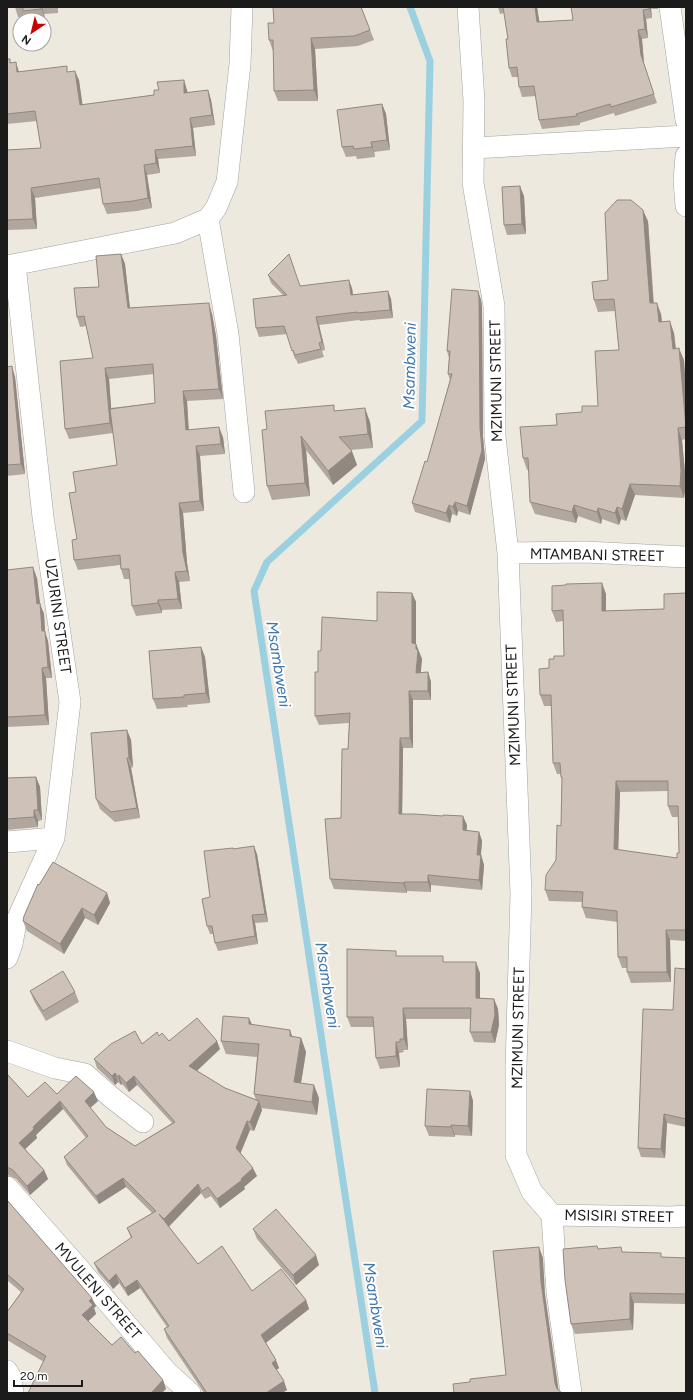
<svg xmlns="http://www.w3.org/2000/svg" width="693" height="1400" font-family="Figtree,sans-serif">
<style>
.lines{fill:none;stroke-linecap:round;stroke-linejoin:round}
.stream{stroke:#9bd0e0;stroke-width:7}
.minor-casing{stroke:#a2a2a2;stroke-width:22}
.minor{stroke:#fff;stroke-width:21}
.wall{fill:#b1a79e;fill-rule:evenodd}
.shaded-wall{fill:#908881}
.building{fill:#cec2b8;stroke:#908881;fill-rule:evenodd}
.labels{text-anchor:middle;stroke-width:4;stroke-linejoin:round;paint-order:stroke}
.street-label{font-size:15px;fill:#1b1b1b;stroke:#fff}
.water-label{font-size:16px;font-style:italic;fill:#4178b1;stroke:#fff}
</style>
<rect width="100%" height="100%" fill="#eee9df"/>
<g class="lines">
<path class="stream" d="M 375,1393 L 254,591 L 267,562 L 422,421 L 430,61 L 410,7"/>
<g class="minor-casing">
<path id="minor" d="M 468,7 L 474,101 L 473,183 L 494,306 L 495,437 L 508,553 L 521,894 L 516,1067 L 516,1155 L 532,1192 L 552,1215 L 557,1292 L 571,1393
M 670,7 L 686,120
M 474,148 L 686,136
M 686,156 L 684,180 L 686,206
M 208,219 L 228,334 L 244,492
M 7,266 L 175,233 L 208,219 L 216,208 L 227,182 L 240,64 L 242,7
M 508,553 L 585,552 L 686,557
M 7,842 L 54,838
M 7,958 L 12,944 L 16,922 L 54,838 L 70,702 L 43,517 L 15,265
M 7,1051 L 55,1068 L 85,1074 L 111,1097 L 143,1122
M 7,1187 L 82,1272 L 167,1372 L 190,1393
M 552,1215 L 671,1217 L 686,1216
M 7,1371 L 11,1378 L 13,1393"/>
</g>
<use href="#minor" class="minor"/>
</g>
<path class="wall" d="M 15,7 L 58,7 L 58,13 L 44,14 L 45,19 L 37,20 L 26,20 L 25,17 L 18,17 Z
M 361,7 L 374,40 L 358,46 L 315,49 L 318,101 L 278,101 L 274,91 L 273,51 L 269,40 L 274,23 Z
M 498,7 L 537,7 L 539,22 L 573,20 L 571,7 L 658,7 L 658,9 L 651,9 L 652,18 L 646,19 L 648,38 L 642,39 L 644,64 L 657,103 L 615,116 L 614,113 L 580,123 L 580,125 L 542,129 L 539,120 L 536,96 L 522,97 L 519,87 L 518,77 L 512,77 L 509,68 L 508,39 L 504,13 L 500,14 Z
M 7,59 L 11,62 L 19,72 L 69,72 L 79,80 L 82,105 L 187,90 L 188,93 L 208,90 L 211,100 L 215,125 L 193,128 L 196,156 L 158,159 L 160,173 L 147,175 L 152,208 L 137,211 L 107,214 L 103,204 L 101,188 L 35,198 L 37,229 L 7,230 L 7,150 L 41,148 L 37,121 L 7,124 Z
M 382,104 L 386,114 L 390,150 L 374,152 L 375,157 L 357,159 L 356,156 L 346,157 L 342,147 Z
M 524,196 L 526,234 L 507,235 L 504,225 Z
M 648,221 L 654,303 L 661,314 L 662,322 L 674,333 L 676,349 L 684,360 L 686,391 L 686,439 L 682,440 L 686,483 L 684,498 L 635,495 L 626,521 L 621,519 L 619,525 L 602,519 L 601,524 L 578,516 L 576,523 L 535,514 L 530,502 L 529,470 L 527,470 L 523,458 L 557,425 L 582,412 L 598,406 L 619,350 L 615,311 L 598,312 L 594,300 Z
M 121,254 L 125,264 L 130,308 L 212,314 L 216,336 L 223,399 L 187,401 L 189,430 L 223,437 L 225,454 L 200,456 L 204,511 L 183,513 L 187,563 L 190,581 L 179,582 L 182,609 L 162,610 L 162,613 L 136,616 L 132,606 L 130,579 L 124,579 L 121,569 L 120,565 L 78,570 L 74,560 L 77,539 L 76,492 L 117,465 L 113,433 L 69,439 L 65,429 L 93,358 L 86,326 L 80,327 L 77,317 L 99,287 ZM 154,374 L 155,403 L 111,408 L 109,379 Z
M 268,275 L 300,286 L 352,288 L 353,295 L 388,291 L 391,299 L 393,318 L 360,321 L 359,320 L 319,325 L 325,350 L 322,351 L 324,357 L 298,364 L 296,359 L 295,359 L 287,334 L 259,337 L 256,328 L 283,295 L 271,283 Z
M 478,291 L 481,300 L 482,307 L 483,437 L 485,459 L 470,515 L 458,511 L 457,516 L 452,514 L 450,523 L 415,512 L 412,503 L 427,462 L 450,380 L 448,374 L 449,358 L 447,351 Z
M 7,367 L 15,377 L 25,474 L 7,476 Z
M 336,411 L 370,422 L 373,448 L 350,450 L 357,465 L 333,485 L 306,450 L 310,496 L 272,500 L 267,486 L 267,429 Z
M 7,570 L 37,578 L 40,604 L 44,614 L 45,632 L 48,641 L 52,678 L 46,678 L 49,725 L 7,727 Z
M 412,593 L 416,602 L 416,644 L 422,659 L 420,673 L 428,672 L 431,682 L 431,700 L 413,700 L 413,748 L 403,748 L 402,814 L 467,825 L 466,830 L 479,832 L 482,841 L 481,855 L 484,865 L 482,890 L 431,885 L 431,892 L 407,891 L 407,893 L 334,889 L 330,879 L 341,818 L 348,749 L 349,723 L 319,725 L 315,716 L 318,672 L 321,651 L 377,621 Z
M 686,593 L 686,941 L 670,940 L 671,982 L 631,983 L 627,972 L 627,968 L 622,968 L 618,957 L 618,922 L 586,918 L 582,907 L 582,902 L 549,901 L 545,890 L 556,860 L 561,826 L 562,781 L 561,777 L 561,774 L 557,774 L 553,763 L 552,706 L 544,706 L 540,695 L 549,668 L 554,659 L 564,656 L 563,621 L 556,622 L 552,611 L 606,594 L 606,611 L 664,609 ZM 668,791 L 668,806 L 672,817 L 678,817 L 679,853 L 677,858 L 618,850 L 620,792 Z
M 201,647 L 205,657 L 210,703 L 187,705 L 188,707 L 157,709 L 153,699 Z
M 127,730 L 131,740 L 133,767 L 131,768 L 140,818 L 115,822 L 100,809 L 96,799 Z
M 7,761 L 8,778 L 36,777 L 40,787 L 42,820 L 38,821 L 38,827 L 7,830 Z
M 234,849 L 257,854 L 268,922 L 255,923 L 258,944 L 218,951 L 215,943 L 213,934 L 210,934 L 207,926 L 210,897 Z
M 39,885 L 107,893 L 110,903 L 98,925 L 85,918 L 64,954 L 27,931 L 23,921 Z
M 398,956 L 445,962 L 480,973 L 480,998 L 494,999 L 498,1009 L 499,1025 L 495,1043 L 474,1042 L 470,1032 L 470,1019 L 406,1019 L 408,1050 L 403,1050 L 404,1052 L 399,1053 L 400,1067 L 380,1069 L 376,1058 L 374,1027 L 351,1027 L 347,1017 Z
M 686,969 L 686,1127 L 667,1123 L 665,1158 L 641,1157 L 638,1148 L 673,1010 Z
M 30,991 L 75,992 L 79,1002 L 46,1021 L 34,1001 Z
M 249,1018 L 252,1024 L 293,1037 L 301,1038 L 306,1052 L 301,1083 L 319,1098 L 317,1115 L 261,1108 L 262,1110 L 254,1131 L 250,1130 L 240,1153 L 257,1176 L 244,1187 L 245,1189 L 220,1208 L 211,1196 L 205,1199 L 201,1193 L 169,1227 L 198,1264 L 252,1291 L 306,1300 L 309,1309 L 266,1343 L 279,1368 L 276,1370 L 287,1390 L 282,1393 L 204,1393 L 167,1338 L 164,1329 L 167,1327 L 140,1288 L 128,1296 L 119,1283 L 113,1289 L 98,1272 L 94,1263 L 131,1238 L 127,1228 L 152,1213 L 126,1187 L 99,1204 L 67,1165 L 64,1157 L 86,1138 L 63,1109 L 36,1135 L 37,1138 L 25,1149 L 44,1170 L 48,1179 L 30,1195 L 16,1179 L 10,1176 L 7,1175 L 7,1077 L 28,1097 L 57,1094 L 98,1101 L 90,1108 L 106,1127 L 135,1146 L 172,1123 L 137,1085 L 129,1092 L 122,1084 L 121,1085 L 118,1082 L 115,1085 L 97,1068 L 94,1059 L 142,1044 L 159,1036 L 169,1041 L 220,1049 L 197,1071 L 225,1088 L 256,1100 L 254,1094 L 257,1057 L 226,1054 L 221,1041 Z
M 470,1091 L 473,1101 L 472,1136 L 455,1135 L 455,1137 L 429,1136 L 425,1126 Z
M 7,1200 L 96,1306 L 94,1308 L 96,1314 L 88,1321 L 112,1345 L 135,1353 L 163,1380 L 166,1389 L 44,1362 L 7,1340 L 7,1312 L 21,1292 L 7,1280 Z
M 253,1229 L 319,1265 L 296,1285 L 257,1239 Z
M 597,1246 L 598,1249 L 662,1257 L 686,1258 L 686,1304 L 634,1303 L 633,1330 L 575,1334 L 571,1324 Z"/>
<path class="shaded-wall" d="M 41,7 L 42,7 L 44,14 L 45,19 Z
M 535,7 L 537,7 L 541,31 L 537,22 Z
M 649,7 L 650,7 L 651,9 L 652,18 Z
M 643,10 L 646,19 L 648,38 L 645,29 Z
M 638,30 L 642,39 L 644,64 L 657,103 L 641,55 Z
M 311,38 L 315,49 L 318,101 L 314,90 Z
M 16,62 L 19,72 L 17,72 Z
M 75,71 L 79,80 L 84,115 L 80,105 Z
M 184,80 L 187,90 L 188,103 L 184,93 Z
M 208,90 L 211,100 L 215,125 L 212,115 Z
M 382,104 L 386,114 L 390,150 L 387,140 Z
M 190,118 L 193,128 L 196,156 L 193,146 Z
M 371,142 L 374,152 L 375,157 L 372,147 Z
M 155,150 L 158,159 L 160,173 L 156,163 Z
M 144,165 L 147,175 L 152,208 L 148,198 Z
M 520,186 L 524,196 L 526,234 L 522,224 Z
M 31,188 L 35,198 L 37,229 L 33,219 Z
M 643,210 L 648,221 L 654,315 L 650,303 Z
M 121,254 L 125,264 L 131,318 L 128,308 Z
M 349,280 L 352,288 L 354,303 L 351,295 Z
M 388,291 L 391,299 L 393,318 L 390,310 Z
M 478,291 L 481,300 L 482,307 L 483,437 L 485,459 L 470,515 L 467,506 L 480,428 Z
M 209,303 L 212,314 L 216,336 L 223,399 L 219,389 Z
M 657,303 L 661,314 L 663,334 L 659,322 Z
M 316,317 L 319,325 L 325,350 L 322,342 Z
M 670,321 L 674,333 L 677,361 L 673,349 Z
M 679,348 L 684,360 L 686,391 L 686,429 Z
M 12,366 L 15,377 L 25,474 L 21,464 Z
M 105,368 L 109,379 L 113,433 L 110,423 Z
M 183,391 L 187,401 L 189,440 L 186,430 Z
M 365,408 L 370,422 L 373,448 L 368,434 Z
M 219,427 L 223,437 L 225,454 L 221,444 Z
M 678,428 L 682,440 L 686,483 L 684,498 L 680,486 Z
M 301,436 L 306,450 L 310,496 L 305,483 Z
M 196,446 L 200,456 L 204,511 L 200,501 Z
M 352,451 L 357,465 L 333,485 L 328,471 Z
M 630,484 L 635,495 L 626,521 L 622,509 Z
M 455,502 L 458,511 L 457,516 L 453,507 Z
M 179,503 L 183,513 L 187,563 L 190,581 L 187,571 L 183,553 Z
M 449,505 L 452,514 L 450,523 L 446,513 Z
M 574,505 L 578,516 L 576,523 L 572,512 Z
M 617,507 L 621,519 L 619,525 L 615,513 Z
M 598,508 L 602,519 L 601,524 L 597,512 Z
M 33,567 L 37,578 L 40,604 L 44,614 L 45,632 L 48,641 L 52,678 L 48,667 L 37,604 Z
M 175,572 L 179,582 L 182,609 L 178,599 Z
M 602,583 L 606,594 L 606,622 L 602,611 Z
M 412,593 L 416,602 L 416,652 L 412,643 Z
M 158,600 L 162,610 L 162,613 L 158,603 Z
M 416,644 L 422,659 L 420,682 L 416,673 Z
M 201,647 L 205,657 L 210,703 L 206,693 Z
M 42,668 L 46,678 L 49,725 L 45,715 Z
M 428,672 L 431,682 L 431,700 L 428,691 Z
M 409,691 L 413,700 L 413,748 L 410,738 Z
M 127,730 L 131,740 L 133,767 L 129,758 Z
M 400,738 L 403,748 L 402,824 L 399,814 Z
M 127,758 L 131,768 L 140,818 L 137,808 Z
M 7,761 L 8,789 L 7,786 Z
M 36,777 L 40,787 L 42,820 L 38,810 Z
M 616,781 L 620,792 L 618,860 L 614,849 Z
M 34,810 L 38,821 L 38,827 L 34,817 Z
M 463,816 L 467,825 L 466,840 L 463,830 Z
M 479,832 L 482,841 L 480,864 L 477,855 Z
M 254,846 L 257,854 L 268,922 L 265,914 Z
M 481,855 L 484,865 L 482,890 L 479,880 Z
M 428,875 L 431,885 L 431,892 L 428,882 Z
M 404,882 L 407,891 L 407,893 L 403,883 Z
M 107,893 L 110,903 L 98,925 L 94,915 Z
M 82,908 L 85,918 L 64,954 L 60,944 Z
M 252,915 L 255,923 L 258,944 L 255,936 Z
M 666,930 L 670,940 L 671,982 L 667,972 Z
M 476,962 L 480,973 L 480,1008 L 476,998 Z
M 494,999 L 498,1009 L 499,1025 L 495,1043 L 491,1032 Z
M 403,1008 L 406,1019 L 408,1050 L 404,1039 Z
M 249,1018 L 254,1031 L 249,1024 Z
M 290,1030 L 295,1044 L 290,1036 Z
M 301,1038 L 306,1052 L 299,1095 L 294,1082 Z
M 217,1041 L 220,1049 L 192,1075 L 189,1066 Z
M 396,1042 L 399,1053 L 400,1067 L 396,1056 Z
M 115,1073 L 118,1082 L 115,1085 L 112,1076 Z
M 119,1075 L 122,1084 L 121,1085 L 118,1077 Z
M 134,1076 L 137,1085 L 129,1092 L 126,1083 Z
M 314,1085 L 319,1098 L 317,1115 L 312,1102 Z
M 470,1091 L 473,1101 L 472,1136 L 468,1126 Z
M 94,1092 L 98,1101 L 88,1110 L 85,1101 Z
M 60,1101 L 63,1109 L 36,1135 L 37,1138 L 22,1152 L 19,1143 L 33,1127 Z
M 259,1101 L 262,1110 L 254,1131 L 250,1122 Z
M 664,1114 L 667,1123 L 665,1158 L 661,1149 Z
M 247,1121 L 250,1130 L 239,1157 L 236,1148 Z
M 451,1125 L 455,1135 L 455,1137 L 451,1127 Z
M 253,1168 L 257,1176 L 244,1187 L 245,1189 L 220,1208 L 217,1199 L 241,1179 Z
M 44,1170 L 48,1179 L 30,1195 L 27,1186 Z
M 123,1178 L 126,1187 L 99,1204 L 96,1196 Z
M 198,1184 L 201,1193 L 167,1228 L 164,1219 Z
M 539,1247 L 543,1258 L 545,1294 L 559,1393 L 555,1383 L 541,1282 Z
M 316,1255 L 319,1265 L 296,1285 L 293,1275 Z
M 116,1274 L 119,1283 L 113,1289 L 109,1281 Z
M 137,1280 L 140,1288 L 128,1296 L 125,1288 Z
M 630,1293 L 634,1303 L 633,1330 L 630,1319 Z
M 92,1298 L 96,1306 L 94,1308 L 96,1314 L 85,1324 L 82,1315 L 89,1301 Z
M 306,1300 L 309,1309 L 264,1344 L 261,1335 Z
M 276,1360 L 279,1368 L 275,1371 L 272,1363 Z
M 163,1380 L 166,1389 L 162,1393 L 151,1393 Z
M 284,1381 L 287,1390 L 282,1393 L 266,1393 Z"/>
<path class="building" d="M 23,7 L 41,7 L 41,9 L 23,11 Z
M 273,7 L 361,7 L 370,30 L 354,36 L 311,38 L 314,90 L 274,91 L 273,40 L 269,40 L 268,23 L 274,23 Z
M 503,7 L 535,7 L 537,22 L 573,20 L 571,7 L 649,7 L 649,9 L 643,10 L 645,29 L 638,30 L 641,55 L 654,94 L 611,107 L 610,104 L 576,114 L 577,116 L 539,120 L 534,86 L 519,87 L 517,67 L 509,68 L 506,39 L 508,39 Z
M 7,59 L 10,59 L 10,63 L 16,62 L 17,72 L 67,66 L 67,72 L 75,71 L 80,105 L 154,95 L 154,90 L 159,90 L 157,82 L 184,80 L 184,93 L 208,90 L 212,115 L 190,118 L 193,146 L 155,150 L 156,163 L 144,165 L 148,198 L 133,201 L 103,204 L 99,178 L 31,188 L 33,219 L 7,220 L 7,150 L 41,148 L 35,111 L 7,114 Z
M 382,104 L 387,140 L 371,142 L 372,147 L 354,149 L 353,146 L 342,147 L 337,110 Z
M 520,186 L 522,224 L 504,225 L 502,187 Z
M 617,200 L 631,200 L 643,210 L 650,303 L 657,303 L 659,322 L 670,321 L 673,349 L 679,348 L 686,427 L 678,428 L 681,471 L 680,486 L 630,484 L 622,509 L 617,507 L 615,513 L 598,508 L 597,512 L 574,505 L 572,512 L 530,502 L 528,458 L 523,458 L 520,427 L 557,425 L 556,414 L 582,412 L 582,406 L 598,406 L 595,351 L 619,350 L 614,299 L 594,300 L 592,282 L 608,280 L 605,213 Z
M 121,254 L 128,308 L 209,303 L 212,326 L 219,389 L 183,391 L 186,430 L 219,427 L 221,444 L 196,446 L 200,501 L 179,503 L 183,553 L 187,571 L 175,572 L 178,599 L 158,600 L 158,603 L 132,606 L 129,569 L 121,569 L 120,555 L 74,560 L 72,540 L 77,539 L 69,493 L 76,492 L 73,472 L 117,465 L 110,409 L 155,403 L 153,364 L 105,368 L 110,423 L 65,429 L 60,361 L 93,358 L 84,316 L 77,317 L 74,288 L 99,287 L 96,256 Z
M 289,254 L 300,286 L 349,280 L 351,295 L 388,291 L 390,310 L 357,313 L 357,312 L 316,317 L 322,342 L 319,343 L 321,349 L 295,355 L 293,350 L 292,351 L 284,326 L 256,328 L 253,299 L 287,295 L 268,275 Z
M 452,289 L 478,291 L 479,298 L 480,428 L 482,450 L 467,506 L 455,502 L 453,507 L 449,505 L 446,513 L 412,503 L 425,461 L 427,462 L 452,374 L 448,374 L 450,351 L 447,351 Z
M 12,366 L 21,464 L 7,465 L 7,367 Z
M 334,405 L 334,411 L 365,408 L 368,434 L 339,437 L 352,451 L 328,471 L 301,436 L 305,483 L 267,486 L 262,430 L 267,429 L 265,411 Z
M 33,567 L 37,604 L 40,603 L 42,631 L 45,631 L 48,667 L 42,668 L 45,715 L 7,717 L 7,570 Z
M 602,583 L 602,611 L 664,609 L 664,594 L 686,593 L 686,930 L 666,930 L 667,972 L 627,972 L 627,957 L 618,957 L 617,911 L 582,907 L 583,892 L 545,890 L 546,875 L 556,860 L 557,825 L 561,826 L 562,777 L 561,777 L 560,763 L 553,763 L 551,695 L 540,695 L 539,669 L 549,668 L 549,659 L 554,659 L 554,656 L 564,656 L 563,610 L 552,611 L 552,586 L 566,585 L 566,584 ZM 616,781 L 668,781 L 668,806 L 678,806 L 679,853 L 677,853 L 677,858 L 614,849 Z
M 377,592 L 412,593 L 412,643 L 416,644 L 416,649 L 418,650 L 416,673 L 428,672 L 428,691 L 409,691 L 410,738 L 400,738 L 399,814 L 414,814 L 443,816 L 443,815 L 463,816 L 463,830 L 479,832 L 477,855 L 481,855 L 479,880 L 428,875 L 428,882 L 404,882 L 403,883 L 330,879 L 325,819 L 341,818 L 342,749 L 348,749 L 350,713 L 315,716 L 315,672 L 318,672 L 318,651 L 321,651 L 322,617 L 377,621 Z
M 201,647 L 206,693 L 184,695 L 184,697 L 153,699 L 149,651 Z
M 127,730 L 129,758 L 127,758 L 137,808 L 111,812 L 96,799 L 91,733 Z
M 36,777 L 38,810 L 34,810 L 34,817 L 7,819 L 7,778 Z
M 254,846 L 265,914 L 252,915 L 255,936 L 215,943 L 212,926 L 207,926 L 202,899 L 210,897 L 204,851 L 233,848 L 233,849 Z
M 53,862 L 107,893 L 94,915 L 82,908 L 60,944 L 23,921 L 24,916 L 38,884 L 39,885 Z
M 347,949 L 396,951 L 396,956 L 443,956 L 443,962 L 476,962 L 476,998 L 494,999 L 495,1015 L 491,1032 L 470,1032 L 471,1008 L 403,1008 L 404,1039 L 400,1039 L 400,1042 L 396,1042 L 396,1056 L 376,1058 L 373,1017 L 347,1017 Z
M 675,968 L 686,969 L 686,1119 L 664,1114 L 661,1149 L 638,1148 L 643,1009 L 673,1010 Z
M 63,971 L 75,992 L 43,1011 L 30,991 Z
M 223,1016 L 249,1018 L 249,1024 L 290,1030 L 290,1036 L 301,1038 L 294,1082 L 314,1085 L 312,1102 L 254,1094 L 259,1044 L 221,1041 Z
M 197,1018 L 217,1041 L 189,1066 L 225,1088 L 259,1101 L 250,1122 L 247,1121 L 236,1148 L 253,1168 L 241,1179 L 242,1180 L 217,1199 L 208,1187 L 202,1191 L 198,1184 L 164,1219 L 159,1214 L 198,1264 L 222,1246 L 252,1291 L 281,1269 L 306,1300 L 261,1335 L 276,1360 L 272,1363 L 284,1381 L 266,1393 L 207,1393 L 164,1329 L 169,1326 L 137,1280 L 125,1288 L 116,1274 L 109,1281 L 94,1263 L 132,1237 L 127,1228 L 156,1211 L 123,1178 L 96,1196 L 64,1157 L 88,1136 L 60,1101 L 33,1127 L 34,1129 L 19,1143 L 44,1170 L 27,1186 L 13,1170 L 7,1167 L 7,1077 L 8,1075 L 28,1097 L 45,1082 L 57,1094 L 76,1076 L 94,1092 L 85,1101 L 106,1127 L 135,1146 L 175,1122 L 134,1076 L 126,1083 L 119,1075 L 118,1077 L 115,1073 L 112,1076 L 94,1059 L 111,1044 L 135,1031 L 142,1044 L 157,1032 L 159,1036 L 162,1033 L 169,1041 Z
M 427,1089 L 470,1091 L 468,1126 L 451,1125 L 451,1127 L 425,1126 Z
M 7,1200 L 92,1298 L 89,1301 L 93,1305 L 82,1315 L 112,1345 L 121,1337 L 135,1353 L 138,1351 L 163,1380 L 151,1393 L 28,1393 L 46,1356 L 7,1333 L 7,1312 L 24,1289 L 7,1274 Z
M 276,1209 L 316,1255 L 293,1275 L 253,1229 Z
M 597,1246 L 598,1249 L 621,1247 L 622,1252 L 661,1253 L 661,1257 L 686,1258 L 686,1294 L 630,1293 L 630,1319 L 571,1324 L 565,1280 L 563,1249 Z
M 539,1247 L 541,1282 L 555,1383 L 557,1389 L 562,1393 L 454,1393 L 453,1384 L 470,1382 L 470,1379 L 506,1375 L 493,1251 Z"/>
<g class="labels">
<g class="street-label">
<text transform="translate(496 381) rotate(-91)" y="5">MZIMUNI STREET</text>
<text transform="translate(597 555) rotate(1)" y="5">MTAMBANI STREET</text>
<text transform="translate(58 616) rotate(82)" y="5">UZURINI STREET</text>
<text transform="translate(513 705) rotate(-92)" y="5">MZIMUNI STREET</text>
<text transform="translate(518 1028) rotate(-89)" y="5">MZIMUNI STREET</text>
<text transform="translate(619 1216) rotate(1)" y="5">MSISIRI STREET</text>
<text transform="translate(98 1291) rotate(49)" y="5">MVULENI STREET</text>
</g>
<g class="water-label">
<text transform="translate(409 366) rotate(-89)" y="6">Msambweni</text>
<text transform="translate(279 664) rotate(81)" y="6">Msambweni</text>
<text transform="translate(328 985) rotate(81)" y="6">Msambweni</text>
<text transform="translate(376 1305) rotate(81)" y="6">Msambweni</text>
</g>
</g>
<rect width="693" height="1400" fill="none" stroke="#1b1b1b" stroke-width="16"/>
<g transform="translate(32 32) rotate(215)"><circle r="19" fill="#ffffff" stroke="#a4a4a4"/>
<path d="M0-3L7 15L0 10L-7 15Z" fill="#c60100"/>
<text y="-6" font-size="11" font-weight="bold" text-anchor="middle" fill="#1b1b1b">N</text>
</g>
<path d="M14 1380v6h68v-6" fill="none" stroke="#1b1b1b" stroke-width="2"/>
<text x="20" y="1380" font-size="12" fill="#1b1b1b" stroke="#ffffff" stroke-width="3" paint-order="stroke">20 m</text>
</svg>
